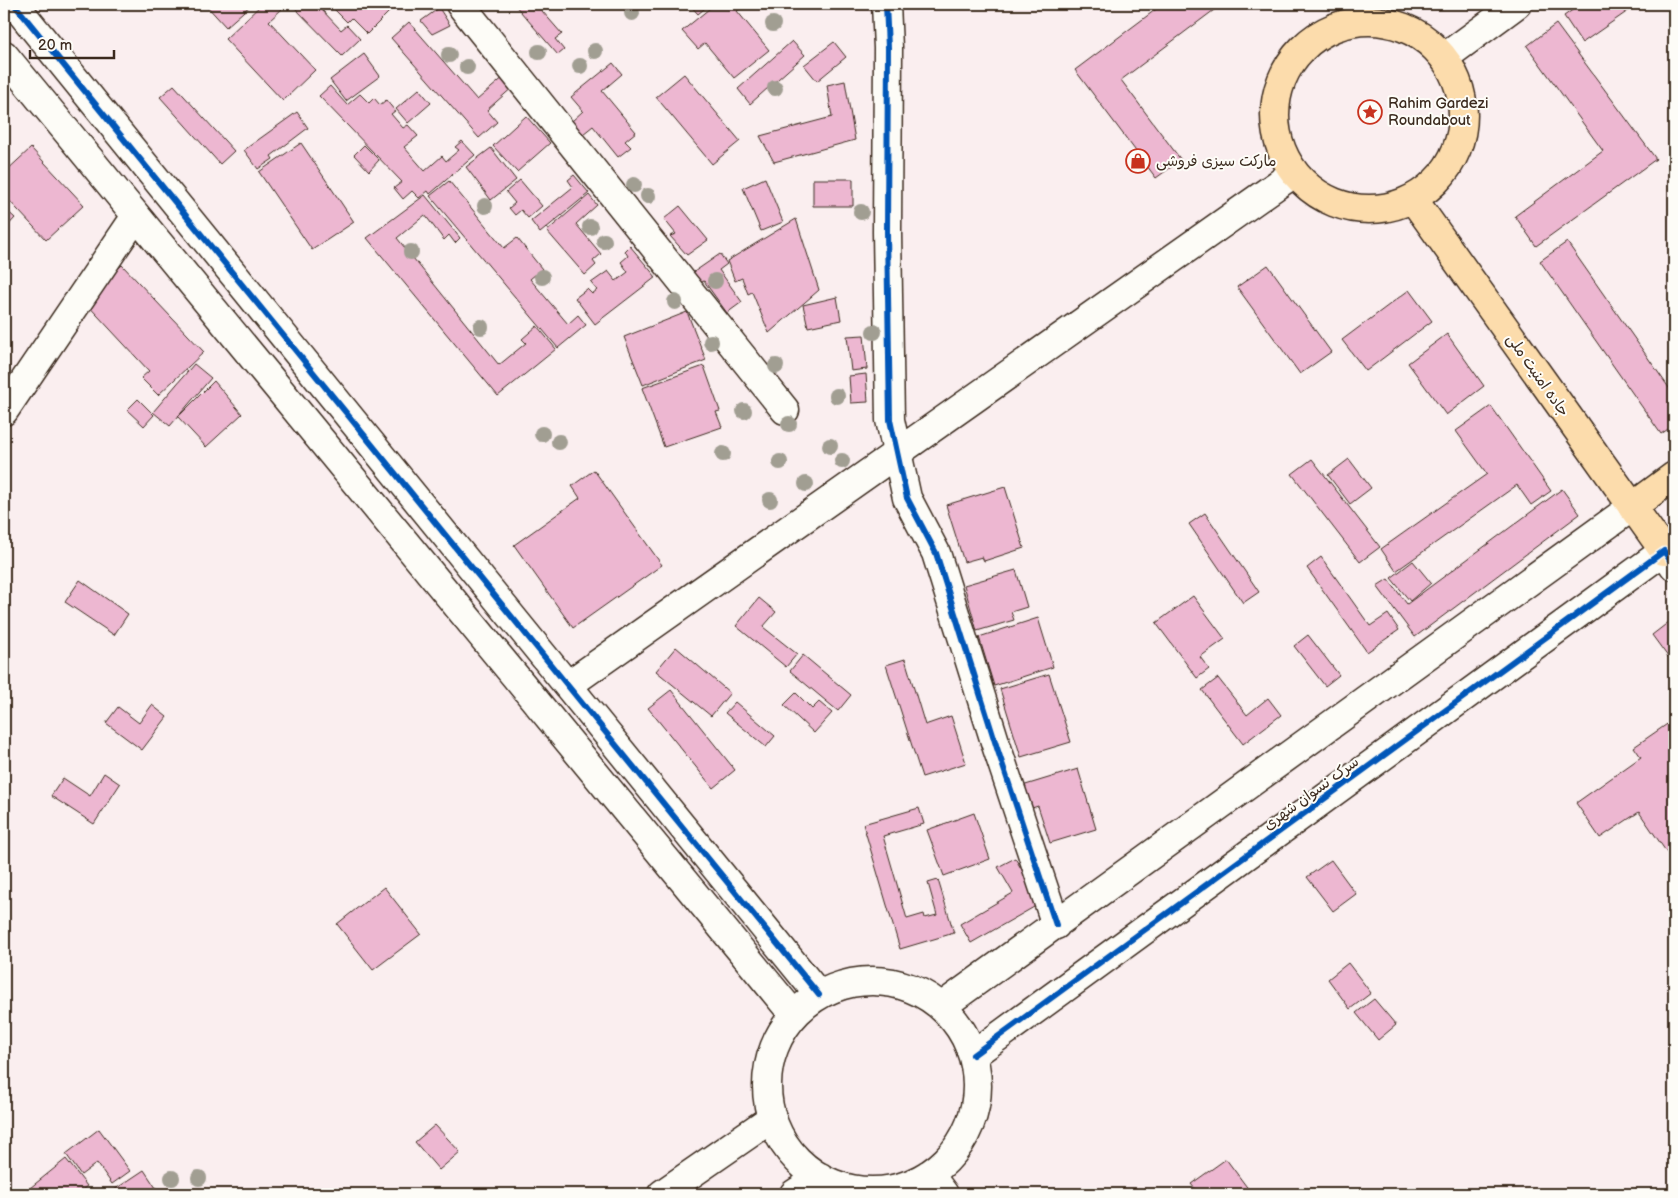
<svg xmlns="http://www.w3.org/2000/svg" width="1678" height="1198" font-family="'Balsamiq Sans','Playpen Sans Arabic',sans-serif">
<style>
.building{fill:#edb7d1;stroke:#3b2a1e}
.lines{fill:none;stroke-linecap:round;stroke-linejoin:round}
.minor-casing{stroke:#3b2a1e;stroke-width:31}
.major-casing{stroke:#3b2a1e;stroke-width:31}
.minor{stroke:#fdfcf7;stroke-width:28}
.major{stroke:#fcdcac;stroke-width:28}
.cycleway-casing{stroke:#fdfcf7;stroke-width:9}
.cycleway{stroke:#0057b8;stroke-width:6}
.tree{fill:#a19e92}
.labels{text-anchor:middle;stroke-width:4;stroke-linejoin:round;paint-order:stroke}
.poi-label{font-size:15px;fill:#3b2a1e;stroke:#fdfcf7;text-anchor:start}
.street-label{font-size:15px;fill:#3b2a1e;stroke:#fdfcf7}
</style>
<rect width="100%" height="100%" fill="#faeeef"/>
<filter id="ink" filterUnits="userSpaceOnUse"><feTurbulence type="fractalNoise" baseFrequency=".02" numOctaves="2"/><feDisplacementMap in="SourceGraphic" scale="10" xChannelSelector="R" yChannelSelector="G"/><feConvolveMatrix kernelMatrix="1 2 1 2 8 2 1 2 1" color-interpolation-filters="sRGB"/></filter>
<g filter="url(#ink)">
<path class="building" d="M 205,4 L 252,4 L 226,27 Z
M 262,4 L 277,4 L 282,9 L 269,21 L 315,70 L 283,101 L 225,39 Z
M 291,4 L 320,4 L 323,6 L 321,9 L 341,30 L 347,25 L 360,39 L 342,56 Z
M 329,4 L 387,4 L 392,9 L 367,34 L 351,18 L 347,22 Z
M 514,4 L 536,4 L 562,34 L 555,39 L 564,50 L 558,55 Z
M 689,4 L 710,4 L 698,14 Z
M 715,4 L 747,4 L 737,11 L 769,50 L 734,78 L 705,43 L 698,49 L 682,31 Z
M 1163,4 L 1222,4 L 1121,80 L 1181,160 L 1156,178 L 1075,70 Z
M 1581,4 L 1638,4 L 1582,43 L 1564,16 Z
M 439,8 L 450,25 L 432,34 L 421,21 Z
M 409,22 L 477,100 L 505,76 L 514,86 L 487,110 L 497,122 L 479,138 L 391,38 Z
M 1556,24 L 1656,159 L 1536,246 L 1515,216 L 1603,151 L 1527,46 Z
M 792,41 L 805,55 L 750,104 L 738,89 Z
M 834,42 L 846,57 L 817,81 L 804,65 Z
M 364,54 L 380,76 L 346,101 L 330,80 Z
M 613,63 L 622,74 L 602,91 L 636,132 L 625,141 L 631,147 L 618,157 L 593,126 L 583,134 L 572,121 L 583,111 L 571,97 Z
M 684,74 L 740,141 L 712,164 L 656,97 Z
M 845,81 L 855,140 L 774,162 L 760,136 L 832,117 L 827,85 Z
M 174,85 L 234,151 L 220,164 L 160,97 Z
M 330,86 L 347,105 L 360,94 L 369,103 L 374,98 L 380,105 L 386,100 L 395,111 L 391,114 L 403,128 L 408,125 L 418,136 L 404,147 L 425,171 L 442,156 L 446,161 L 459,150 L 455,147 L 462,141 L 475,155 L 430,194 L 428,191 L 419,198 L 412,191 L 403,199 L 394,188 L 402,182 L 319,96 Z
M 419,89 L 431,103 L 408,123 L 396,109 Z
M 297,112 L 308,128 L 271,156 L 273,159 L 258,169 L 244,150 Z
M 526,116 L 550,143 L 517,172 L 493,146 Z
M 301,143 L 354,222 L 312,250 L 259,172 Z
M 364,145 L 379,160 L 369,171 L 354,155 Z
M 31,148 L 84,205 L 46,240 L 4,195 L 4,173 Z
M 491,148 L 516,180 L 491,200 L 466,167 Z
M 574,175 L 589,193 L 540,233 L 531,221 L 573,187 L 568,180 Z
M 765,178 L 783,222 L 761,231 L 743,188 Z
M 813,179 L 853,179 L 853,206 L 813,206 Z
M 520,180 L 542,206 L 528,218 L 521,210 L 515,215 L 509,208 L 515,203 L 506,192 Z
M 449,181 L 504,248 L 517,238 L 542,269 L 530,279 L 568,324 L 578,315 L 586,325 L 558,348 L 430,196 Z
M 425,195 L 460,238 L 455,243 L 449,235 L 444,240 L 425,215 L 397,238 L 499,365 L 526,343 L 522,339 L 537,326 L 556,349 L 498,396 L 367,238 Z
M 589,195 L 597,205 L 576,224 L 601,254 L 593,261 L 596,265 L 585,275 L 547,231 Z
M 680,206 L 708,240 L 687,255 L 670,236 L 676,234 L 664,219 Z
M 4,208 L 15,218 L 4,230 Z
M 796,219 L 819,290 L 769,333 L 752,292 L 748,294 L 742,278 L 735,281 L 727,261 Z
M 1567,242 L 1674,395 L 1674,425 L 1661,434 L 1540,261 Z
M 630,246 L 656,277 L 595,324 L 575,298 L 587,289 L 592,294 L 597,290 L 591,283 L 608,271 L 616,281 L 628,272 L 621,262 L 628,256 L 625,251 Z
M 720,254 L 727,264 L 719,270 L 742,302 L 727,313 L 704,281 L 698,284 L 691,274 Z
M 122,265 L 204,352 L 158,395 L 141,378 L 149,371 L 84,301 Z
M 1268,265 L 1331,352 L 1300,374 L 1237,287 Z
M 1409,290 L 1432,321 L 1366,371 L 1342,340 Z
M 837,297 L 841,320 L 808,327 L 803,305 Z
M 687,312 L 706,360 L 643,385 L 624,337 Z
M 1447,334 L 1484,386 L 1446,415 L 1408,363 Z
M 864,335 L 867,369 L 851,371 L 847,336 Z
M 194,364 L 211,378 L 170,426 L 153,412 Z
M 704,366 L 720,411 L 716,412 L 722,427 L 664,447 L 642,388 Z
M 866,374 L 868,402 L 851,403 L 849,376 Z
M 214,381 L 242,414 L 206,447 L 178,417 Z
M 138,399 L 154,415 L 144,426 L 127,410 Z
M 1491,406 L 1551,491 L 1531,505 L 1517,485 L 1396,571 L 1381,549 L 1487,474 L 1456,431 Z
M 1312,459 L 1380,547 L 1360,562 L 1292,474 Z
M 1349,459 L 1371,488 L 1350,504 L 1328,475 Z
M 594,470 L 662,565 L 573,628 L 514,545 L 580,498 L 572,486 Z
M 1005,487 L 1024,548 L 984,561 L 982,557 L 964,562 L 946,505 Z
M 1562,489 L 1580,514 L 1415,637 L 1377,586 L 1388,579 L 1407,604 Z
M 1205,513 L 1259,592 L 1243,603 L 1189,524 Z
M 1321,557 L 1370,626 L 1388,614 L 1399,630 L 1367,652 L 1307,568 Z
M 1413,561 L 1431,583 L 1410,601 L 1391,578 Z
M 1016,570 L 1027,607 L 1011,612 L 1014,620 L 977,631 L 964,585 Z
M 80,580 L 128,614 L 114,635 L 65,602 Z
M 1193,596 L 1225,639 L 1200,657 L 1209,669 L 1197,678 L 1156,623 Z
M 759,598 L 776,612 L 763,627 L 797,654 L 786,667 L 736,626 Z
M 1038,618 L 1053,667 L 994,686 L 979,637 Z
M 1674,618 L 1674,665 L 1652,635 Z
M 1308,635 L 1339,675 L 1325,686 L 1294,646 Z
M 676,647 L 730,693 L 711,716 L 656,671 Z
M 803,655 L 851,695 L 838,711 L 790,671 Z
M 905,659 L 925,725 L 951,716 L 966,763 L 922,777 L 886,665 Z
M 1049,674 L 1071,742 L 1021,757 L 1000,689 Z
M 1218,678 L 1247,715 L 1268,698 L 1281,715 L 1243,744 L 1202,690 Z
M 671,690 L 735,770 L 713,788 L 648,708 Z
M 796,693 L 812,709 L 819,702 L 832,713 L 814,733 L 784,705 Z
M 735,702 L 775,736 L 766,747 L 725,713 Z
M 152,705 L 167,717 L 142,750 L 106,723 L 118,707 L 139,723 Z
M 1673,720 L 1674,722 L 1674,863 L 1639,812 L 1600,838 L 1576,803 L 1641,757 L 1634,747 Z
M 1078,769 L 1096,829 L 1050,843 L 1038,806 L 1026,810 L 1019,787 Z
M 104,773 L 120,784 L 94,824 L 51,796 L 63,778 L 90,796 Z
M 919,808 L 924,824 L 883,836 L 907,919 L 924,914 L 925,918 L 937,915 L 928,883 L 938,880 L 954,933 L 900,949 L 863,824 Z
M 974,813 L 990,859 L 944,876 L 927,830 Z
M 1015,858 L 1041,903 L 971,943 L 960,924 L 1013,893 L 998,867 Z
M 1331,860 L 1356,894 L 1333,911 L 1307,877 Z
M 384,887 L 421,934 L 373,970 L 337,924 Z
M 1348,963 L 1371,993 L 1350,1009 L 1328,979 Z
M 1374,999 L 1396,1025 L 1378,1040 L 1356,1013 Z
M 435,1125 L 460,1152 L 439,1170 L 415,1142 Z
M 99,1129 L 130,1171 L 112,1184 L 97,1163 L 81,1175 L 66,1154 Z
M 66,1159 L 87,1186 L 77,1194 L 35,1194 L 30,1188 Z
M 1226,1159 L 1252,1194 L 1199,1194 L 1191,1184 Z
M 144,1170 L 160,1194 L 108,1194 Z"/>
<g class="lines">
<g class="minor-casing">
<path id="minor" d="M 14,4 L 819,995
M 460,4 L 785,410
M 886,4 L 888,48 L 887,232 L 890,420 L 907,498 L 936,553 L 997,748 L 1056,925
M 4,55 L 794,1015
M 1445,57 L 1517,4
M 4,411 L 136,216
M 568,685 L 1294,173
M767 1086a105 105 0 1 1 210 0a105 105 0 1 1-210 0Z
M 941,1007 L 1632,507
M 973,1055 L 1664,551 L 1674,566
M 929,1174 L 944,1194
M 662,1194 L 772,1118
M 794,1194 L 820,1177"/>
</g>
<g class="major-casing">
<path id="major" d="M1275 115a94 94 0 1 1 188 0a94 94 0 1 1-188 0Z
M 1413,199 L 1664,551 L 1674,544
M 1632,507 L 1674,476"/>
</g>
<use href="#minor" class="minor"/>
<use href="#major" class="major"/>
<g class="cycleway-casing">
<path id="cycleway" d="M 14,4 L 819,995
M 886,4 L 888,48 L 887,232 L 890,420 L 907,498 L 936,553 L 997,748 L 1056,925
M 973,1055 L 1664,551 L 1674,566"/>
</g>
<use href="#cycleway" class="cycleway"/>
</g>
<g class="tree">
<circle cx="632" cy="13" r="8"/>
<circle cx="773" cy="24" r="8"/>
<circle cx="595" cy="51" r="8"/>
<circle cx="539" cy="52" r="8"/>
<circle cx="449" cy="55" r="8"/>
<circle cx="580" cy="66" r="8"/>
<circle cx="467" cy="67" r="8"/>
<circle cx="775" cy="88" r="8"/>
<circle cx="634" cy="185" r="8"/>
<circle cx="648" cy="196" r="8"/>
<circle cx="485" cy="206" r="8"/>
<circle cx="861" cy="212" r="8"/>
<circle cx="590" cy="227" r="8"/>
<circle cx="604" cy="241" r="8"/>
<circle cx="411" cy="252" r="8"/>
<circle cx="542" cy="277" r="8"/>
<circle cx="715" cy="281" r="8"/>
<circle cx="675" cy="302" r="8"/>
<circle cx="481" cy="327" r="8"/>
<circle cx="874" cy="332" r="8"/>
<circle cx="711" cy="342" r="8"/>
<circle cx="776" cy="366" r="8"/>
<circle cx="837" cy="396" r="8"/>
<circle cx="744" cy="411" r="8"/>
<circle cx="789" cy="424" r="8"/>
<circle cx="542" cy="434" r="8"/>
<circle cx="559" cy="442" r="8"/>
<circle cx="830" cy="446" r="8"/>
<circle cx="723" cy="454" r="8"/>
<circle cx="842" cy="461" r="8"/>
<circle cx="780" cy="462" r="8"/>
<circle cx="806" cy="484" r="8"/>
<circle cx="770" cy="500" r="8"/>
<circle cx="172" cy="1178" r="8"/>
<circle cx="199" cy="1178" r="8"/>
</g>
</g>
<defs>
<g id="sight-ring" transform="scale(1.25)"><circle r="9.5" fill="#fdfcf7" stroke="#c8321e" stroke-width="1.5"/><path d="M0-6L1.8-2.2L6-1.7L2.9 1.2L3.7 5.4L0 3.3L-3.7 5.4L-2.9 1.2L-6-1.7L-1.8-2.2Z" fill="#c8321e"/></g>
<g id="shop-ring" transform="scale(1.25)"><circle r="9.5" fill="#fdfcf7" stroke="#c8321e" stroke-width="1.5"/><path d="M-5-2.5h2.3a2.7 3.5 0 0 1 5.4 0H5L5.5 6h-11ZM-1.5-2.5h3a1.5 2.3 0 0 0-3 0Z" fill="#c8321e"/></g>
</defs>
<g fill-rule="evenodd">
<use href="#sight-ring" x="1370" y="112"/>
<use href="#shop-ring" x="1138" y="161"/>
</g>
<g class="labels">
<g class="poi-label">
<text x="1388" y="108">Rahim Gardezi<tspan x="1388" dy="17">Roundabout</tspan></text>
<text x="1156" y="166">مارکت سیزی فروشی</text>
</g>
<g class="street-label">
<text transform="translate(1538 375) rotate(55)" y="5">جاده امنیت ملی</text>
<text transform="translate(1311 793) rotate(-36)" y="5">سرک نسوان شهری</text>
</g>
</g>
<rect width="1678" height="1198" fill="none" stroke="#fdfcf7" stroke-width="20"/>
<rect x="10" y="10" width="1658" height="1178" fill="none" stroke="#3b2a1e" stroke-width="2" filter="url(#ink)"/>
<path d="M30 50v8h84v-8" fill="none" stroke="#3b2a1e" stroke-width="2.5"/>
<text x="38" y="50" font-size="15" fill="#3b2a1e" stroke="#fdfcf7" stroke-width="4" paint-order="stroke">20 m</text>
</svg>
